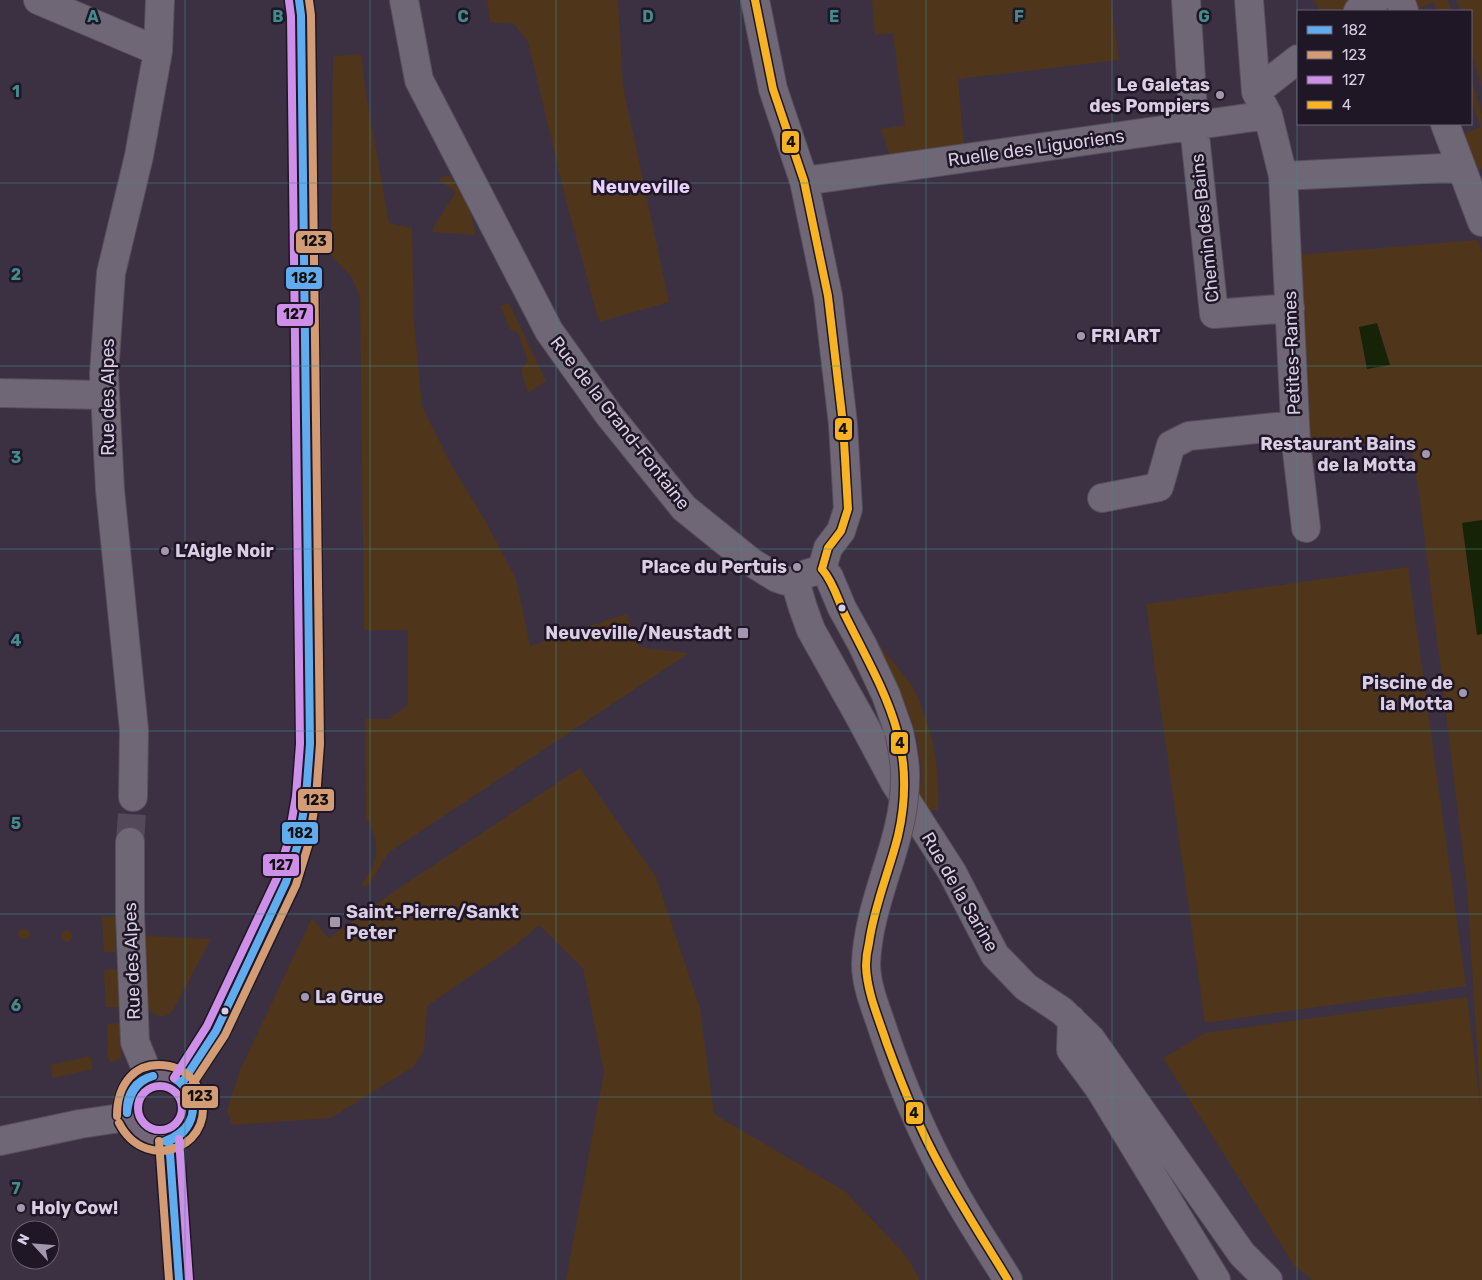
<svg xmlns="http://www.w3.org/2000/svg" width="1482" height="1280" font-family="Rubik,sans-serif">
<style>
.green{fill:#4f361a}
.water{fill:#172306}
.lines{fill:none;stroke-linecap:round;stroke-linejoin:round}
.minor-tunnel{stroke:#53495b;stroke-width:28;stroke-dasharray:28 14;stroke-linecap:butt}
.minor-casing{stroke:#574e5d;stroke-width:30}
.major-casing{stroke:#574e5d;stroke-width:30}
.minor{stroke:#6f6776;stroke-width:28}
.major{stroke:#716779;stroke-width:28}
.minor-bridge-casing{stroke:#574e5d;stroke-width:30;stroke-linecap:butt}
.minor-bridge{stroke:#6f6776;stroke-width:28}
.bus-1-casing{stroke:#1f1626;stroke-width:11}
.bus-2-casing{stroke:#1f1626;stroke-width:11}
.bus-3-casing{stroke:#1f1626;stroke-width:11}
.bus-4-casing{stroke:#1f1626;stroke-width:11}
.bus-1{stroke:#60acee;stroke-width:8}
.bus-2{stroke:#d39c74;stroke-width:8}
.bus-3{stroke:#ce8fe9;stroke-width:8}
.bus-4{stroke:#f7b322;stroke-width:8}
.grid{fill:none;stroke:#428c8c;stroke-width:1;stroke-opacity:0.55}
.poi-dot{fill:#a297ac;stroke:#1f1626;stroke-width:2}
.bus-dot{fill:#dacee4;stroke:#1f1626;stroke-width:2}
.labels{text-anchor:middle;stroke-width:5;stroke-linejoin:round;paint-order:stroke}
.poi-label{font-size:18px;font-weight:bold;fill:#dacee4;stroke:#1f1626;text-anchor:end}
.street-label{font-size:18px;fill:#dacee4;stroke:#1f1626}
.neighbourhood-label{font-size:19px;font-weight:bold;fill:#e7d0fc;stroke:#1f1626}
.grid-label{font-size:16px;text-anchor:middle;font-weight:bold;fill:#428c8c;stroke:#1f1626;stroke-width:5;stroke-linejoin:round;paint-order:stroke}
.line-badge{stroke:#1f1626;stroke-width:2}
.pale-badge-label{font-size:14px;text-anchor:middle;font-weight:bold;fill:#111}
</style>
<rect width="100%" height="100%" fill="#3b3143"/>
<path class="green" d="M 487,0 L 618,0 L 623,87 L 669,302 L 599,322 L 567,204 L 528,42 L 514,24 L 490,22 Z
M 872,0 L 1111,0 L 1119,60 L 958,79 L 964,148 L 892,162 L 881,129 L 905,125 L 893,33 L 875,35 Z
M 1312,0 L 1359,0 L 1344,11 L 1319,11 L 1315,1 Z
M 1413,0 L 1448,0 L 1451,11 L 1437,11 L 1434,2 L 1417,9 Z
M 1457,0 L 1482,0 L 1482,89 L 1471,50 L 1471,11 L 1460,11 Z
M 361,54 L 365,88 L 389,223 L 412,228 L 414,321 L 422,406 L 450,463 L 486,522 L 516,579 L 530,646 L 626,614 L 640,647 L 689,653 L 388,853 L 369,885 L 360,887 C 379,861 382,846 366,817 L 365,719 L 389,719 L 408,705 L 408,630 L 364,630 L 360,296 L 351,276 L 331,256 L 333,56 Z
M 1471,77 L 1482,115 L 1482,168 L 1477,171 L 1463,134 L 1481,127 L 1471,101 Z
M 449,175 C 460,189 476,217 475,235 L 433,232 L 433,228 L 456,192 L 438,179 Z
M 1477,240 L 1482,253 L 1482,1280 L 1313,1280 L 1294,1265 L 1163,1058 L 1205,1033 L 1467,997 L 1481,1112 L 1467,886 L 1420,500 L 1410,440 L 1312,450 L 1297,255 Z
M 509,303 L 546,381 L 528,393 L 521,370 L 528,361 L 518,333 L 510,329 L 500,306 Z
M 1408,567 L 1466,986 L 1205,1023 L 1146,604 Z
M 875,640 C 886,654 907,677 915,691 C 933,729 940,769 938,810 L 917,810 L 922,775 L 917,737 L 900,691 Z
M 580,768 L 656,877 L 700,1008 L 714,1114 L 846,1192 L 906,1256 L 920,1280 L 566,1280 L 604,1072 L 583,968 L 539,925 L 516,945 L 427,1006 L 424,1050 L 413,1067 L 331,1118 L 232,1125 L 227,1110 L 241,1068 L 312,918 L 328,938 L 405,884 Z
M 115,916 L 116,952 L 104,952 L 102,917 Z
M18.5 934a5.5 5.5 0 1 1 11 0a5.5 5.5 0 1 1-11 0Z
M61.5 936a5.5 5.5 0 1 1 11 0a5.5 5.5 0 1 1-11 0Z
M 145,936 L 211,939 L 172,1012 C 160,1021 152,1015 146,1003 Z
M 117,969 L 119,1007 L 106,1007 L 104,970 Z
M 120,1023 L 121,1058 L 110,1063 L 106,1052 L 108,1051 L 107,1024 Z
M 90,1056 L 93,1069 L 53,1078 L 50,1065 Z"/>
<path class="water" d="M 1377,323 L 1390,365 L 1367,369 L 1359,327 Z
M 1482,520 L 1482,634 L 1477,635 L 1462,523 Z"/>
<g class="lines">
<path class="minor-tunnel" d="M 130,842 L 133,797"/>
<g class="minor-casing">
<path id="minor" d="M 38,0 L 158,51
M 404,0 L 419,80 L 549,331 L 609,415 L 684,508 L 751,562 L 777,578 L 786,581 L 795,581 L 806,574 L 822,569
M 755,0 L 773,89 L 804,181 L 828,296 L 843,424 L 848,509 L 841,531 L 828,548 L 822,569
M 1186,0 L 1194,126 L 1214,314 L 1290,308
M 1249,0 L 1256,92 L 1268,115 L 1283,176 L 1296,443 L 1306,528
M 1400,0 L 1404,11
M 1358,11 L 1376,0
M 1256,92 L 1298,59
M 1445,124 L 1482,222
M 1283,176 L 1444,168 L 1461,169
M 804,181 L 1268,115
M 0,393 L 104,395
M 1102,498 L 1159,487 L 1171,445 L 1189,436 L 1295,425
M 822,569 L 829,577 L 842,608 L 862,644 L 886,695 L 899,732
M 795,581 L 803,608 L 811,630 L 862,721 L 895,783 L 952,872 L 995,955 L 1026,987 L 1062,1011 L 1091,1039 L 1242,1254 L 1268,1280
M 133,797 L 134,730 L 110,490 L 104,374 L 111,273 L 139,156 L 158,51 L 160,0
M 130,842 L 130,914 L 135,1042 L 149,1076
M 885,875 C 876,904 867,933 866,964 C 866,987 877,1011 884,1033 C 901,1083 922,1133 947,1179 C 965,1214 988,1247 1008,1280
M 1072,1020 L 1071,1050 L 1099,1088 L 1216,1280
M 0,1141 L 80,1124 L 127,1117"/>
</g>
<g class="major-casing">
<path id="major" d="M127 1108a33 33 0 1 1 66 0a33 33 0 1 1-66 0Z
M 182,1083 L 216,1031 L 226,1011 L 286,882 L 298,844 L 306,797 L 310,744 L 307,416 L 301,15 L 299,0
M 169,1140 L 179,1280"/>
</g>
<use href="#minor" class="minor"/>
<use href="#major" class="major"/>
<g class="minor-bridge-casing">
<path id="minor-bridge" d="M 885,875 C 895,844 905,812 905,779 C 906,763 902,747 899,732"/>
</g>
<use href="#minor-bridge" class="minor-bridge"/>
<g class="bus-1-casing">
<path id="bus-1" d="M 182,1083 L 216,1031 L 286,882 L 298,844 L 306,797 L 310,744 L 301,15 L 299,0
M 127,1113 C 126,1095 135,1080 153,1076
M 127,1113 C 129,1095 135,1082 153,1076
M 169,1140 L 179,1280
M 165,1141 C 185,1133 201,1116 188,1094 C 185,1087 182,1083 175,1079
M 165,1141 C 196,1137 204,1092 175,1079"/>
</g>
<g class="bus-2-casing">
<path id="bus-2" d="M 190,1088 L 225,1035 L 296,885 L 308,846 L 316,798 L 320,744 L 311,15 L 309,0
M 117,1116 C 117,1085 134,1060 169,1066 C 181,1068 193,1077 198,1088 C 223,1143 147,1178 119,1123
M 159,1141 L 169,1280"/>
</g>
<g class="bus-3-casing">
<path id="bus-3" d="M 174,1078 L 207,1026 L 277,878 L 288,842 L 296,796 L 300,744 L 291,16 L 289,1
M138 1108a22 22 0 1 1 44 0a22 22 0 1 1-44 0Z
M 179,1139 L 189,1279"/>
</g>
<g class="bus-4-casing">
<path id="bus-4" d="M 755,0 L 773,89 L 804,181 L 828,296 L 843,424 L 848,509 L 841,531 L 828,548 L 822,569
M 822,569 C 834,583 838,601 846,617 C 884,693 919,746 898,836 C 889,872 874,906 869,943 C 867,951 866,959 866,966 C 867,993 879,1019 887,1044 C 902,1085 918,1126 939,1164 C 960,1204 985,1242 1008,1280"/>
</g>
<use href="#bus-1" class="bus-1"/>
<use href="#bus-2" class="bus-2"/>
<use href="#bus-3" class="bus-3"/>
<use href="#bus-4" class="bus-4"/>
</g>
<path class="grid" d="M 185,0 L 185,1280M 370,0 L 370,1280M 556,0 L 556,1280M 741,0 L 741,1280M 926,0 L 926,1280M 1112,0 L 1112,1280M 1297,0 L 1297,1280M 0,183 L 1482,183M 0,366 L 1482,366M 0,549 L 1482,549M 0,731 L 1482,731M 0,914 L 1482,914M 0,1097 L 1482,1097"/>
<g class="poi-dot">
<circle cx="1220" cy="95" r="5"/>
<circle cx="1081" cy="336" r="5"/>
<circle cx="1426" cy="454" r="5"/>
<circle cx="165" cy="551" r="5"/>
<circle cx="797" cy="567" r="5"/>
<rect x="737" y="627" width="12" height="12" rx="2.5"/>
<circle cx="1463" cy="693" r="5"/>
<rect x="329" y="916" width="12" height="12" rx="2.5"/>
<circle cx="305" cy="997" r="5"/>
<circle cx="21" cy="1208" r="5"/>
</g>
<g class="bus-dot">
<circle cx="842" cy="608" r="4.5"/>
<circle cx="225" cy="1011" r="4.5"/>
</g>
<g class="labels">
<g class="poi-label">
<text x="1210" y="91">Le Galetas<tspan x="1210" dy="21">des Pompiers</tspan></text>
<text x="1091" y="342" text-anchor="start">FRI ART</text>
<text x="1416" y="450">Restaurant Bains<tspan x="1416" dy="21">de la Motta</tspan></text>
<text x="175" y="557" text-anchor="start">L’Aigle Noir</text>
<text x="787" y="573">Place du Pertuis</text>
<text x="732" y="639">Neuveville/Neustadt</text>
<text x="1453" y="689">Piscine de<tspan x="1453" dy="21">la Motta</tspan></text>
<text x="346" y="918" text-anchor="start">Saint-Pierre/Sankt<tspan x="346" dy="21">Peter</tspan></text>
<text x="315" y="1003" text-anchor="start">La Grue</text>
<text x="31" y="1214" text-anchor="start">Holy Cow!</text>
</g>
<g class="street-label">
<text transform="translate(1036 148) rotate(-8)" y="6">Ruelle des Liguoriens</text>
<text transform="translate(1205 228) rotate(-96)" y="6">Chemin des Bains</text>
<text transform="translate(1292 353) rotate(-92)" y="6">Petites-Rames</text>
<text transform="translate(108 397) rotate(-90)" y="6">Rue des Alpes</text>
<text transform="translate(620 423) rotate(52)" y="6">Rue de la Grand-Fontaine</text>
<text transform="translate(960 892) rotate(60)" y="6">Rue de la Sarine</text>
<text transform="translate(132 961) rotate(-92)" y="6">Rue des Alpes</text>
</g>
<g class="neighbourhood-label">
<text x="641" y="193">Neuveville</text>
</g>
</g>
<g class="grid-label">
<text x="93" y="22">A</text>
<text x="278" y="22">B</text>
<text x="463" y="22">C</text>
<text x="648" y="22">D</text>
<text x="834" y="22">E</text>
<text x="1019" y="22">F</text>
<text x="1204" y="22">G</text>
<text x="16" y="97">1</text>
<text x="16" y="280">2</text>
<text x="16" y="463">3</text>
<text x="16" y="646">4</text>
<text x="16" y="829">5</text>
<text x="16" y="1011">6</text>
<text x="16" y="1194">7</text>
</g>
<g class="line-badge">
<rect x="781" y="130" width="19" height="24" rx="5" fill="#f7b322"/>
<rect x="295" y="230" width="38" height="24" rx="5" fill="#d39c74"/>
<rect x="285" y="266" width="38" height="24" rx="5" fill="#60acee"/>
<rect x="276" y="303" width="38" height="24" rx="5" fill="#ce8fe9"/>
<rect x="834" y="417" width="19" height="24" rx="5" fill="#f7b322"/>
<rect x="890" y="731" width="19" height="24" rx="5" fill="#f7b322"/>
<rect x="297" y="788" width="38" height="24" rx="5" fill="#d39c74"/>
<rect x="281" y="821" width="38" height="24" rx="5" fill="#60acee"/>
<rect x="262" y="853" width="38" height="24" rx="5" fill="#ce8fe9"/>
<rect x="181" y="1085" width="38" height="24" rx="5" fill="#d39c74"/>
<rect x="905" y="1101" width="19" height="24" rx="5" fill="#f7b322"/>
</g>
<g class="pale-badge-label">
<text x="791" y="147">4</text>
<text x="314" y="246">123</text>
<text x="304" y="283">182</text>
<text x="295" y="319">127</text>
<text x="843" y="434">4</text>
<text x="900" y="748">4</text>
<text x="316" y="805">123</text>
<text x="300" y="838">182</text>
<text x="281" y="870">127</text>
<text x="200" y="1101">123</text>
<text x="914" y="1118">4</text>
</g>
<rect x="1297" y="10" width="175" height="115" fill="#1f1626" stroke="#6a6072"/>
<rect x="1307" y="26" width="25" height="8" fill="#60acee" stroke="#6a6072"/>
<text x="1342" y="35" font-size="15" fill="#dacee4">182</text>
<rect x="1307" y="51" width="25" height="8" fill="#d39c74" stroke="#6a6072"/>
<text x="1342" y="60" font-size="15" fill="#dacee4">123</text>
<rect x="1307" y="76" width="25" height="8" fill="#ce8fe9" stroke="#6a6072"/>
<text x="1342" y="85" font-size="15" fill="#dacee4">127</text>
<rect x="1307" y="101" width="25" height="8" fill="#f7b322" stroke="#6a6072"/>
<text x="1342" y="110" font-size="15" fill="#dacee4">4</text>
<g transform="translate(35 1245) rotate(296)"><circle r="24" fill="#1f1626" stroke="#6a6072"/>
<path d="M0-4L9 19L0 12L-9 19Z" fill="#a297ac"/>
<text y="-8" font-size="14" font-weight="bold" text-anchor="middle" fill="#dacee4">N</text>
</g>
</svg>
